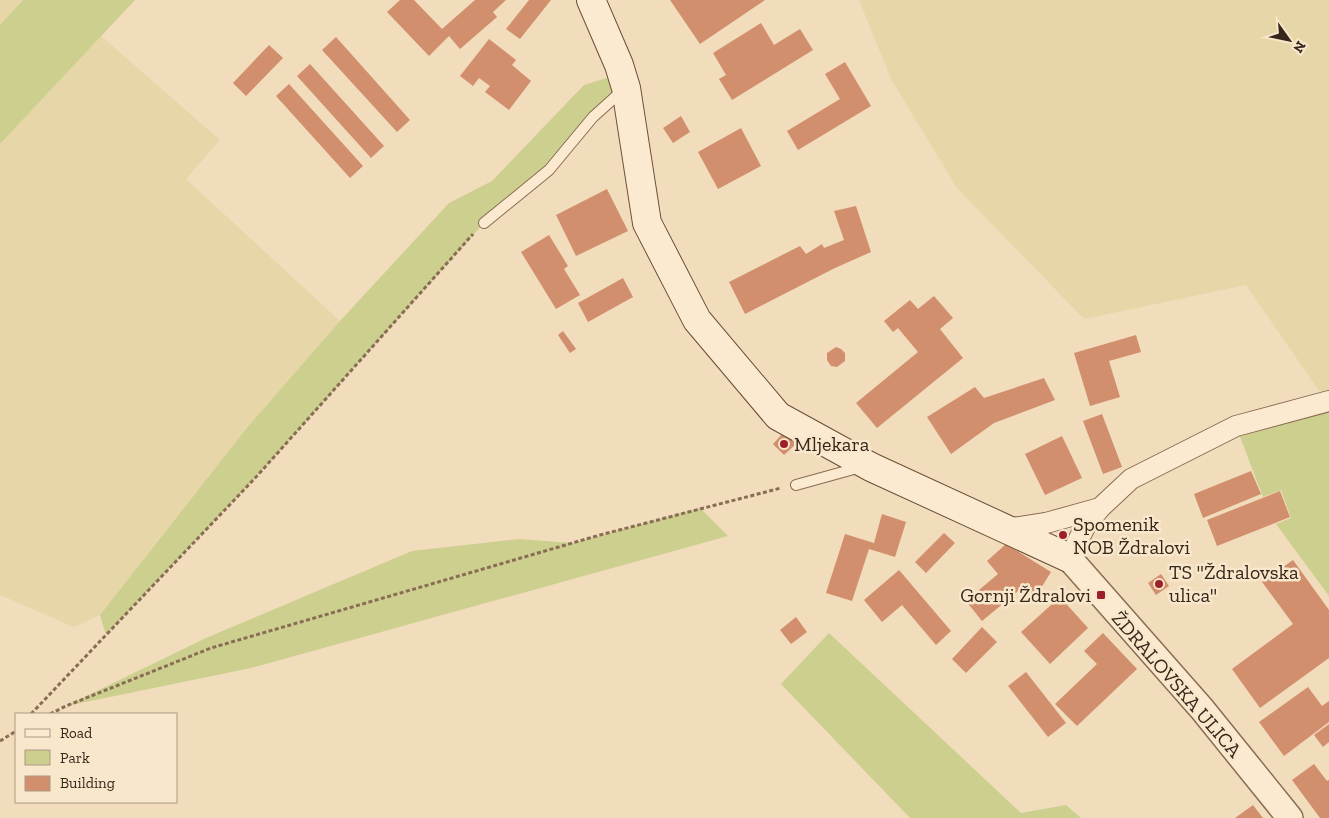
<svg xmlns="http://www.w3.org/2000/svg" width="1329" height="818" font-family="'Zilla Slab',serif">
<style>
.farmland{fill:#e7d7a8}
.green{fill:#cdcf8f}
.building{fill:#d28f6e}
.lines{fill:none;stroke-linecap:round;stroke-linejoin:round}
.service-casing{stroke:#896c54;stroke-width:12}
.minor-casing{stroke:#896c54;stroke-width:22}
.tertiary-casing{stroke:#896c54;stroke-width:28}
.secondary-casing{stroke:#6b4d37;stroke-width:30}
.path{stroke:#896c54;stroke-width:3;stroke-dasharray:4 2.5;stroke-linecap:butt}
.service{stroke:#fbeacf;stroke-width:10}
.minor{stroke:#fbeacf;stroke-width:20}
.tertiary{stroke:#fbeacf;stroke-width:25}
.secondary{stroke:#fbeacf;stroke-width:28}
.poi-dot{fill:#9c202b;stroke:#f8e7cb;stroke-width:2}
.labels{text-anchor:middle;stroke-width:5;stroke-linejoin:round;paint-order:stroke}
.poi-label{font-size:20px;fill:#37261a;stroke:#f8e7cb;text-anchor:start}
.street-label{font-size:20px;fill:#37261a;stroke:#f8e7cb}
</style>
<rect width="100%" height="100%" fill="#f1dcbb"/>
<path class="farmland" d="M 0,0 L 23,0 L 0,25 Z
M 859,0 L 1329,0 L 1329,401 L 1326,401 L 1246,285 L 1084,319 L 957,188 L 891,79 Z
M 101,36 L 220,140 L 186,179 L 340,321 L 246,429 L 100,615 L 74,627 L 0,595 L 0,144 Z"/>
<path class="green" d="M 23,0 L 135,0 L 0,144 L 0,25 Z
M 610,77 L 626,88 L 549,170 L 484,223 L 257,476 L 106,635 L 100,615 L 246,429 L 340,321 L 449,203 L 492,181 L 584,85 Z
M 1329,401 L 1329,596 L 1276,524 L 1291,518 L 1281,490 L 1263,497 L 1236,426 Z
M 700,508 L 728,536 L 251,668 L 66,706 L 206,638 L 412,551 L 519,539 L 572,543 Z
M 829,633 L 1021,813 L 1066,805 L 1081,818 L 910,818 L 781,684 Z"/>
<path class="building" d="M 400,0 L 414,0 L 442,29 L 475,0 L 506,0 L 493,12 L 497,17 L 460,49 L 449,36 L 429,56 L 387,12 Z
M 529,0 L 551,0 L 520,39 L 506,29 Z
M 670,0 L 765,0 L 700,44 Z
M 761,23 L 774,45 L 800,29 L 813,50 L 732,100 L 719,79 L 726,75 L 713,53 Z
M 336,37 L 410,120 L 397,132 L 322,50 Z
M 489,39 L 516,60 L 512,65 L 531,81 L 509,110 L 485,92 L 490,86 L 479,78 L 473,86 L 460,76 Z
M 269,45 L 283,58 L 246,96 L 233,83 Z
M 845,62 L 871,106 L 798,150 L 787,131 L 840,99 L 825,74 Z
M 310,64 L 384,146 L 371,158 L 297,76 Z
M 289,84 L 363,166 L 350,178 L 276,96 Z
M 681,116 L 690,132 L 673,143 L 663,128 Z
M 741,128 L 761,166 L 718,189 L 698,152 Z
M 607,189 L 628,231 L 576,256 L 556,215 Z
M 856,206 L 871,252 L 835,268 L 745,314 L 729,282 L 800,246 L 806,254 L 822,244 L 824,248 L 844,240 L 834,211 Z
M 549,235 L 568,266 L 564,269 L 580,295 L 556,309 L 521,252 Z
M 623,278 L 633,297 L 588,322 L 578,303 Z
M 934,296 L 953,318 L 940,329 L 963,358 L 877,428 L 856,403 L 918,352 L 898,328 L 893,332 L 884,321 L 910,300 L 918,309 Z
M 563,331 L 576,349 L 570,353 L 558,335 Z
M 1136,335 L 1141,352 L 1109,361 L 1120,397 L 1090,406 L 1074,353 Z
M 836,347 L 841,349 L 845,353 L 845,361 L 837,367 L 831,366 L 827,360 L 827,353 Z
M 1044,378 L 1055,400 L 994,423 L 951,454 L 927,417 L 975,387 L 984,398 Z
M 1102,414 L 1122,467 L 1103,474 L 1083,421 Z
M 784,432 L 796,444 L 784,455 L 773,444 Z
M 1062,436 L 1082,478 L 1045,495 L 1025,454 Z
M 1251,471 L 1261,494 L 1203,518 L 1194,494 Z
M 1280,491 L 1290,517 L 1217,546 L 1207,520 Z
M 882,514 L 906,522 L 895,557 L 869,549 L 852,601 L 826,593 L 845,534 L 874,543 Z
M 944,533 L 955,543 L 926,573 L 915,562 Z
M 1006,544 L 1051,572 L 1036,596 L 1023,587 L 982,621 L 966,601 L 998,574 L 987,561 Z
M 1293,560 L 1329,610 L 1329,658 L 1260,708 L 1232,669 L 1293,624 L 1262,582 Z
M 899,570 L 951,631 L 936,645 L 902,605 L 882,622 L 864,600 Z
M 1161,574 L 1169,586 L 1156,595 L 1148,583 Z
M 1060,597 L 1088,628 L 1050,664 L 1021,632 Z
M 796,617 L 807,632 L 791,644 L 780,630 Z
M 982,627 L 997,642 L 966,673 L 952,659 Z
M 1103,633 L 1137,669 L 1077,726 L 1055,704 L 1097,664 L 1084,651 Z
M 1026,672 L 1066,723 L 1048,737 L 1008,686 Z
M 1308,687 L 1322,706 L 1329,701 L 1329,722 L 1284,756 L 1259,722 Z
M 1329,724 L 1329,742 L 1323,747 L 1314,735 Z
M 1314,764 L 1327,781 L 1329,780 L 1329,818 L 1320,818 L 1292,780 Z
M 1253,805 L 1263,818 L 1235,818 Z"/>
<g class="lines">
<g class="service-casing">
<path id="service" d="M 484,223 L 549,170 L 593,117 L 623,90
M 796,485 L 861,467"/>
</g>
<g class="minor-casing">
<path id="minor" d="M 1006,529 L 1046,523 L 1100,508
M 1069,558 L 1085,527 L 1100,508 L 1131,479 L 1236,426 L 1329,401"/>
</g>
<g class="tertiary-casing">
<path id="tertiary" d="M 1069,558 L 1202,709 L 1290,818"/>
</g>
<g class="secondary-casing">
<path id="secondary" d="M 591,0 L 619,65 L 626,88 L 647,223 L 697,320 L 778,416 L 871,467 L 1069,558"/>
</g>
<path class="path" d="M 31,714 L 257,476 L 473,234
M 50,714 L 66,706 L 211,648 L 600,535 L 781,488
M 0,741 L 13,733 L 16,730"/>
<use href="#service" class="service"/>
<use href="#minor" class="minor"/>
<use href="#tertiary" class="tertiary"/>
<use href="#secondary" class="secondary"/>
</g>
<g class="poi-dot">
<circle cx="784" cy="444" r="5"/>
<circle cx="1063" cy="535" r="5"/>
<circle cx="1159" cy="584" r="5"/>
<rect x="1096" y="590" width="10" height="10" rx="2.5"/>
</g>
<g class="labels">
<g class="poi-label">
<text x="794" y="451">Mljekara</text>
<text x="1073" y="531">Spomenik<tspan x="1073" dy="23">NOB Ždralovi</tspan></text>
<text x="1169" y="579">TS "Ždralovska<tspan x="1169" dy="23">ulica"</tspan></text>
<text x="1091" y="602" text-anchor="end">Gornji Ždralovi</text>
</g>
<g class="street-label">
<text transform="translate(1177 684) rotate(49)" y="7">ŽDRALOVSKA ULICA</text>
</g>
</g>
<rect x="15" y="713" width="162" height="90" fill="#f8e7cb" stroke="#ab9a84"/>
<rect x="25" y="729" width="25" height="8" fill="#fbeacf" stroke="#ab9a84"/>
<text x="60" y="738" font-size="15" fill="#37261a">Road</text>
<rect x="25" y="750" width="25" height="15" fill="#cdcf8f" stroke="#ab9a84"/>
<text x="60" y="763" font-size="15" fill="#37261a">Park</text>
<rect x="25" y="776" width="25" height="15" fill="#d28f6e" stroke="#ab9a84"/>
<text x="60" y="788" font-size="15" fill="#37261a">Building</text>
<g transform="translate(1289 40) rotate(123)" stroke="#f8e7cb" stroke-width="4" paint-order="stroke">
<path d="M0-4L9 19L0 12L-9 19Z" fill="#37261a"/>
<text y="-8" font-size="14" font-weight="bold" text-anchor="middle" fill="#37261a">N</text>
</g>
</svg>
